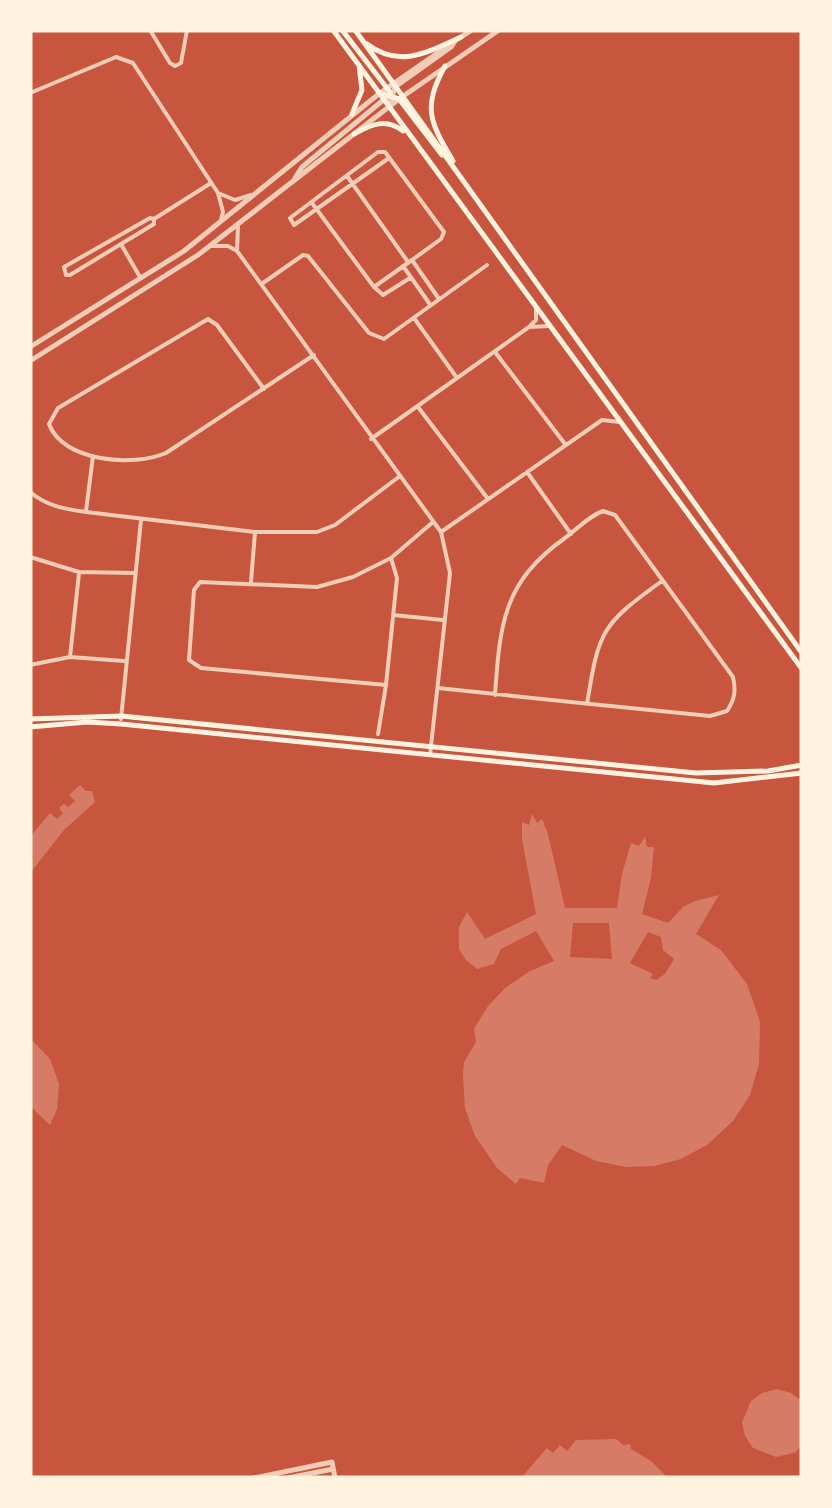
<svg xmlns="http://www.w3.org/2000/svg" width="832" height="1508" font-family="Roboto,sans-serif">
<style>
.building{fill:#d67c66;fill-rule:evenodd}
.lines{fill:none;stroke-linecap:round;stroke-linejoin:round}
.minor{stroke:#f1ccb7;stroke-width:4}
.tertiary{stroke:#f1ccb7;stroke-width:5}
.secondary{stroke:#fff3e0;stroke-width:5}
</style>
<rect width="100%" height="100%" fill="#c8553d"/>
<path class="building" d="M 80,785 L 86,791 L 92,791 L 95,802 L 64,830 L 30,873 L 30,837 L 50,813 L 57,819 L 63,813 L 59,808 L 64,804 L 68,807 L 75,801 L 69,795 Z
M 532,814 L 537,823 L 542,819 L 548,834 L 565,908 L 617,908 L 622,874 L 631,843 L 639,846 L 645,837 L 647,847 L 654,847 L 651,878 L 642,914 L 668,923 L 683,907 L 695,901 L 719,895 L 696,934 L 721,950 L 747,984 L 760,1022 L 759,1064 L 750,1095 L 733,1121 L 707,1145 L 681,1159 L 654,1166 L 626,1167 L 596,1161 L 562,1145 L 548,1165 L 544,1183 L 520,1178 L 516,1184 L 497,1168 L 475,1136 L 465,1108 L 463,1074 L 464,1062 L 476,1042 L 474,1029 L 488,1006 L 505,988 L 530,971 L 554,961 L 536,931 L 501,949 L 494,964 L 477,969 L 466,960 L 459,949 L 459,927 L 467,912 L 485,939 L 536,914 L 522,839 L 522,822 L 529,825 ZM 573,923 L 609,923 L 612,959 L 570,957 ZM 648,932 L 661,937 L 663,950 L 674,959 L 665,974 L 656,980 L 650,978 L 653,974 L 630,963 Z
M 30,1038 L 50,1059 L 59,1084 L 57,1109 L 50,1125 L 30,1106 Z
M 777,1389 L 791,1393 L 802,1401 L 802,1446 L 794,1453 L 776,1457 L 753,1448 L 745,1436 L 742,1422 L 751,1401 L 762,1393 Z
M 616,1439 L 623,1445 L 630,1444 L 631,1449 L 651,1461 L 668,1478 L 521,1478 L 547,1448 L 553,1453 L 560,1445 L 567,1451 L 576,1440 Z"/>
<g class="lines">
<path class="minor" d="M 150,30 L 170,63 L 175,66 L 181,63 L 187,30
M 30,93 L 116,57 L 133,63 L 218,193 L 223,212 L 221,220
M 347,176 L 408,262
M 218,193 L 235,200 L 251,195
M 312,203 L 374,287 L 412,260
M 154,219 L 154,224 L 70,275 L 66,275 L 64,267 L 150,218 L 154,219 L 211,183
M 294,225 L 290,218 L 378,152 L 385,152 L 444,232 L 441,239 L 412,260 L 439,299
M 294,225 L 389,158
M 122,246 L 140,277
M 211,246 L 228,246 L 237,251 L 441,532 L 450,573 L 430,755
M 237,251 L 238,226
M 403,266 L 429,303
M 263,283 L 303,255 L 308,256 L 369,333 L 384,339 L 487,265
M 374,287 L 383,295 L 410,278
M 414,318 L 457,378
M 529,327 L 549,326
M 495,352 L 565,444
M 264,389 L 217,325 L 208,319 L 58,408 L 49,424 C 63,462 133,467 166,453 L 314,355
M 418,407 L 488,499
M 371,439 L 529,327 L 536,320 L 536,308
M 527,472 L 571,534
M 30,492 C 47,506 64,509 86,512 L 255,532 L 317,532 L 335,525 L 400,476
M 86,511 L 93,456
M 441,532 L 602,420 L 620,422
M 30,557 L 79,572 L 135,573
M 391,558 L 397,578 L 386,685 L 201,668 L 189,660 L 194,590 L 200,582 L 317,587 L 353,577 Z
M 391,558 L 433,522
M 251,582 L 255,532
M 393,615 L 443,620
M 70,657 L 79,573
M 30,665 L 70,657 L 124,661
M 438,688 C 529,698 619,707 710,716 L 727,711 C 735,699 736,690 733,677 L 615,515 L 603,511 C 589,516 577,529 565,538 C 503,582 500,624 495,695
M 587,704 C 599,630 601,625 662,581
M 121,719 L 141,520
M 378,734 L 386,685"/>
<path class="tertiary" d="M 458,39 L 472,30
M 389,106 L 395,87 L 451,47 L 455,41
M 295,178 L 302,167 L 387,97
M 30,347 L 184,251 L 380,93 L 449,45
M 30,361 L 198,255 L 399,99 L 499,30
M 254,1478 L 332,1462 L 335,1478
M 288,1478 L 333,1469"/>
<path class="secondary" d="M 333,30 L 802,669
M 342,30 L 390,92
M 355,30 L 802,653
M 367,44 C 400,69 428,52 461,37
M 445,66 C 422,108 430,122 453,161
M 380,93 L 399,99 L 442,155
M 352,114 L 362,90 L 359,65
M 354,134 C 372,124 386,118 403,131
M 30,719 L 121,716 L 696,773 L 768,771 L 802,765
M 30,727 L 87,722 L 121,724 L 714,783 L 802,773"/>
</g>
<rect width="832" height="1508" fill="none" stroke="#fff3e0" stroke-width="65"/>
</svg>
